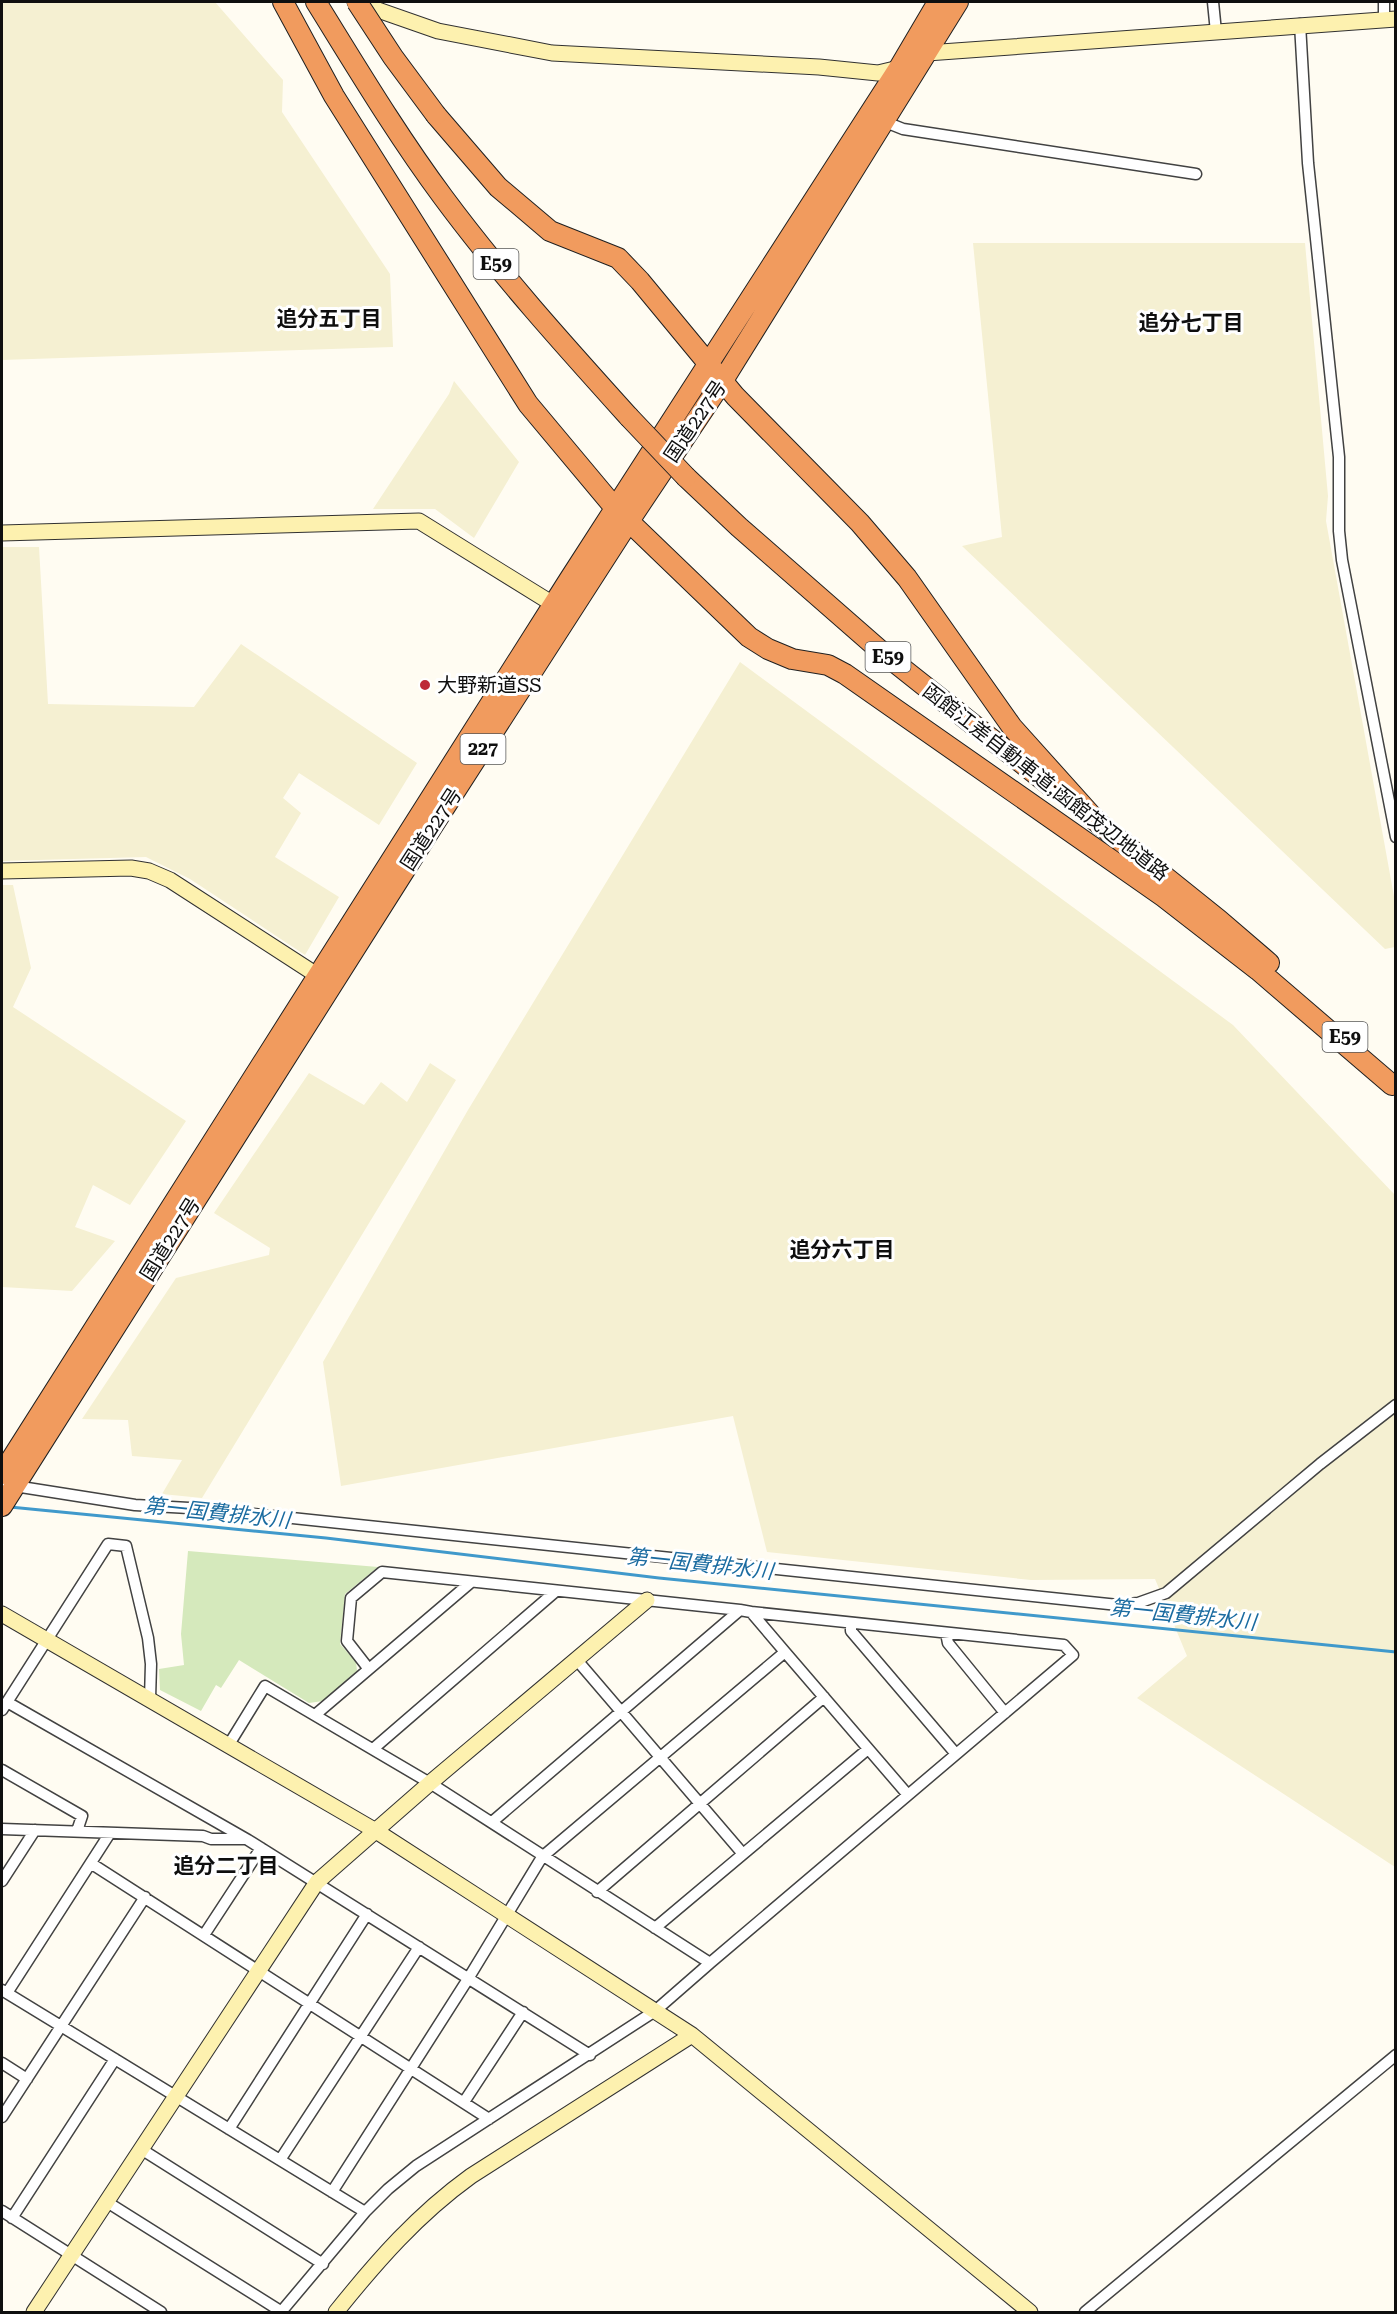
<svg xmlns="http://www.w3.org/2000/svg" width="1397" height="2314" font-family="'Roboto Serif','Noto Sans JP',serif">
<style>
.farmland{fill:#f5f0d2}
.green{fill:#d5e9bc}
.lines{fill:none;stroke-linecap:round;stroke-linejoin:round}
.stream{stroke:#4099cb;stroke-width:3}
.street-casing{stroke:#424242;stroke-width:13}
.secondary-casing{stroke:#313131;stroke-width:17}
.highway-casing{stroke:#202020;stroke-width:22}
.street{stroke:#fff;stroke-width:10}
.secondary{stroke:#fdf1af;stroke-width:15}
.highway{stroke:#f19b5e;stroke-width:20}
.highway-bridge-casing{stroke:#202020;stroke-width:22;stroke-linecap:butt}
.highway-bridge{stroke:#f19b5e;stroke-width:20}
.poi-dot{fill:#bd2937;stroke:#fff;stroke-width:2}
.labels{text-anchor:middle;stroke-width:6;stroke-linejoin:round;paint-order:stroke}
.shield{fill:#fff;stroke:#575757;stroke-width:1.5}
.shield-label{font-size:18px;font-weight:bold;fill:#0f0f0f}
.street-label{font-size:20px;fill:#0f0f0f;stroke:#fff}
.poi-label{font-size:20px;fill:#0f0f0f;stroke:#fff;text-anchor:start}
.neighbourhood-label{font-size:21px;font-weight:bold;fill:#0f0f0f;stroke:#fff}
.water-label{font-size:21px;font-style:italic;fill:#1a6ba0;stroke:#fff}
</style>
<rect width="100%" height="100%" fill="#fffcf2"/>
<path class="farmland" d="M 2,2 L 215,2 L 283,80 L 282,112 L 390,274 L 393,347 L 2,360 Z
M 973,243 L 1305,243 L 1328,496 L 1326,521 L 1395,902 L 1395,947 L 1385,949 L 962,546 L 1002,537 Z
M 454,381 L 519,462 L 474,538 L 435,509 L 373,509 L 449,394 Z
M 2,547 L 39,547 L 48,704 L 194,707 L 241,644 L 417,763 L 379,825 L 299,773 L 283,798 L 301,813 L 275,857 L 339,897 L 305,955 L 190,879 L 146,857 L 2,861 Z
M 740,662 L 1233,1025 L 1395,1195 L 1395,1867 L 1137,1698 L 1187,1656 L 1155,1579 L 1031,1580 L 767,1552 L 733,1416 L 341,1486 L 323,1362 L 468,1110 Z
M 2,885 L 13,885 L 31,968 L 13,1007 L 186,1121 L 130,1205 L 93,1185 L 75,1227 L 115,1241 L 72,1291 L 2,1287 Z
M 430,1063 L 456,1080 L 202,1498 L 162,1494 L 182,1460 L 132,1456 L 128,1420 L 82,1419 L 176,1278 L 269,1255 L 270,1248 L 214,1213 L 309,1073 L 364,1105 L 381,1082 L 407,1102 Z"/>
<path class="green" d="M 188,1551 L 378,1567 L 345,1594 L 340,1644 L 356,1662 L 357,1671 L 323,1701 L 309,1703 L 239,1660 L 221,1688 L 216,1685 L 201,1711 L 160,1690 L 159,1669 L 184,1665 L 181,1634 Z"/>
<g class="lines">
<path class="stream" d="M 10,1507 L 326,1538 L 659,1578 L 1396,1652"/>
<g class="street-casing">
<path id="street" d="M 1213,2 L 1216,32
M 1384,2 L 1384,19
M 1300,24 L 1308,163 L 1339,457 L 1339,531 L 1342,560 L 1396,837
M 883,121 L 903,129 L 1196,174
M 2,1484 L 135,1505 L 207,1509 L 1118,1605 L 1138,1603 L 1166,1593 L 1320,1464 L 1396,1405
M 851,1623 L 851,1631 L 956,1754
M 946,1633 L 948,1643 L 1005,1713
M 785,1652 L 908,1795
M 576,1659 L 743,1854
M 7,1702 L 248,1840 L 590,2055
M 2,1710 L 108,1544 L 126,1546 L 148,1638 L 151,1664 L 150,1699
M 315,1715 L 470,1583
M 373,1749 L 556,1591
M 2,1770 L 82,1816 L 77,1831
M 492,1822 L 740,1610
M 2,1829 L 203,1836 L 211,1839 L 245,1839
M 92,1864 L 489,2119
M 2,1881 L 35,1830
M 597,1892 L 824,1697
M 655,1928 L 868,1749
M 204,1935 L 261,1848
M 710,1963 L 1073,1655 L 1064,1645 L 751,1612
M 2,1990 L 365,2212 L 388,2189 L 416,2166 L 655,2011 L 710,1963 L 430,1783 L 265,1686 L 228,1746
M 7,1993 L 110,1833
M 2,2063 L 27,2079
M 464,2102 L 523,2012
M 2,2117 L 145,1897
M 229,2129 L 367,1914
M 141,2149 L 323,2264
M 280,2160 L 419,1947
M 332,2192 L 468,1979 L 542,1857 L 785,1652 L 751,1612 L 740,1610 L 382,1572 L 351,1598 L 347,1641 L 368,1668
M 107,2202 L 282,2312
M 2,2211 L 161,2312
M 12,2218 L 115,2059
M 281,2312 L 365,2212
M 1085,2312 L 1396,2055"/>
</g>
<g class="secondary-casing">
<path id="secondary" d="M 355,2 L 438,31 L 552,53 L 819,67 L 878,73 L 899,68 L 927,53 L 1396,19
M 2,533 L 419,521 L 561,609
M 2,871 L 131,868 L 149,871 L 170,880 L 326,981
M 2,1614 L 376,1831 L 692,2035 L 1030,2312
M 34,2312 L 317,1882 L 430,1783 L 647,1600
M 336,2312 C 377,2261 417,2215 471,2176 L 692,2035"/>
</g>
<g class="highway-casing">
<path id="highway" d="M 283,2 L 334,96 L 528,404 L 615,508 L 749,637 L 768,649 L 792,659 L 828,665 L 845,674 L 1164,897 L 1258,970 L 1392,1085
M 316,2 C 357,68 397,135 443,197 C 500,274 565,346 629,417
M 436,115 L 498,187 L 550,231 L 618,258 L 640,281 L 735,396 L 860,523 L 907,578 L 1012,727 L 1100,825
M 686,477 L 739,527 L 883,653 L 1052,787
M 1092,818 L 1219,920 L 1269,963
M 2,1474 L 569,580 L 899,68 L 938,2
M 2,1506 L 432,827 L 629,521 L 722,382 L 958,2"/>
</g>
<use href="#street" class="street"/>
<use href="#secondary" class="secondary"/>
<use href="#highway" class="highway"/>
<g class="highway-bridge-casing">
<path id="highway-bridge" d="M 357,2 L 393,57 L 436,115
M 629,417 L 686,477"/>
</g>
<use href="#highway-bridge" class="highway-bridge"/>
</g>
<circle class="poi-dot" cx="425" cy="685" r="6"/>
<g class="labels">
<g class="shield">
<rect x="473.5" y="249" width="45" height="30" rx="4.5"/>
<rect x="865.5" y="642" width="45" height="30" rx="4.5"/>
<rect x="460.5" y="734" width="45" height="30" rx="4.5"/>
<rect x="1322.5" y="1022" width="45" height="30" rx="4.5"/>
</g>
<g class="shield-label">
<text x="496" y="270">E59</text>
<text x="888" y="663">E59</text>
<text x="483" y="755">227</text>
<text x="1345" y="1043">E59</text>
</g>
<g class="street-label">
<text transform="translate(695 421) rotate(-56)" y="7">国道227号</text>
<text transform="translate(1046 782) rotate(38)" y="7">函館江差自動車道;函館茂辺地道路</text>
<text transform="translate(431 829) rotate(-57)" y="7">国道227号</text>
<text transform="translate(170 1239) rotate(-58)" y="7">国道227号</text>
</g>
<g class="poi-label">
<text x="437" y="692">大野新道SS</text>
</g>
<g class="neighbourhood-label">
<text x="329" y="326">追分五丁目</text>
<text x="1191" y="330">追分七丁目</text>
<text x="842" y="1257">追分六丁目</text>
<text x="226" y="1873">追分二丁目</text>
</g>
<g class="water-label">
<text transform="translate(217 1513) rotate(6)" y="7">第一国費排水川</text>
<text transform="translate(700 1564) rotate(6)" y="7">第一国費排水川</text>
<text transform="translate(1183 1615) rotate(6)" y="7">第一国費排水川</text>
</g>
</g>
<rect width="1397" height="2314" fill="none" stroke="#0f0f0f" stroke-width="6"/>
</svg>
